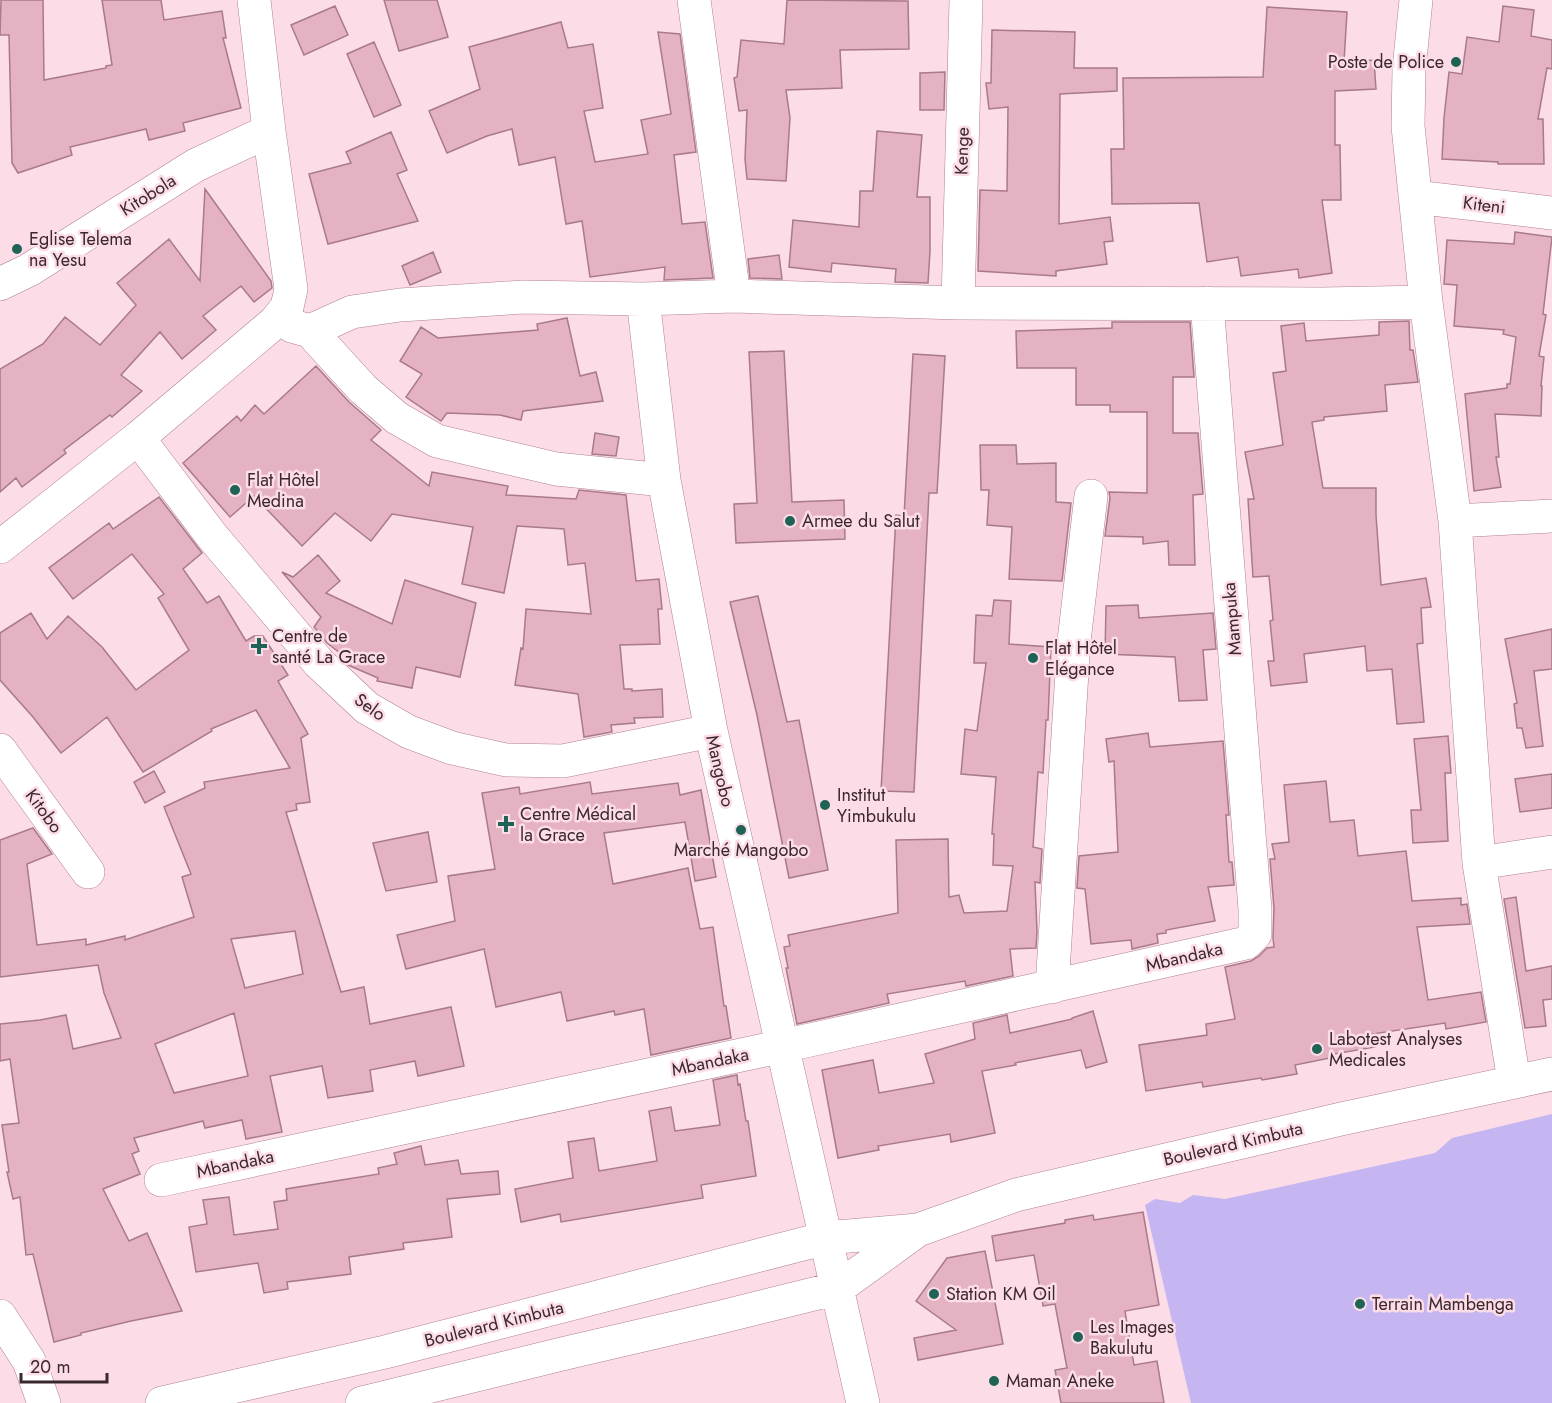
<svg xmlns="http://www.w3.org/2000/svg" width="1552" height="1403" font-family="Jost,sans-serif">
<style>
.garden{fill:#c5b5f1}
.building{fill:#e4b2c2;stroke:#a87a8a;stroke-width:1.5;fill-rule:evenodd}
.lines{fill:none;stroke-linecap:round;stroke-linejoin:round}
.minor-casing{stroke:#b08191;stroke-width:34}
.minor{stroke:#fff;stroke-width:33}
.poi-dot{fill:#1e6355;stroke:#fcdde7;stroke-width:2}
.labels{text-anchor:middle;stroke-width:5;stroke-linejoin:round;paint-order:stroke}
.poi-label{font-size:18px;fill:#3b272e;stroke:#fcdde7;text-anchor:start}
.street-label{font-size:18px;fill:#3b272e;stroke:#fcdde7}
</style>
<rect width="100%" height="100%" fill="#fcdde7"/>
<path class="garden" d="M 1552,1114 L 1552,1403 L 1191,1403 L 1145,1205 L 1155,1199 L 1180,1203 L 1193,1195 L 1225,1199 L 1435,1153 L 1452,1138 Z"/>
<path class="building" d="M 1,0 L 43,0 L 44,80 L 106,68 L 106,66 L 112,65 L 102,0 L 161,0 L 164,20 L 222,11 L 226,38 L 223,38 L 241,108 L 183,123 L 185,131 L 149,140 L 146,129 L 70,147 L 72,155 L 18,173 L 12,163 L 9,35 L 0,35 Z
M 384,0 L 437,0 L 448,37 L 399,51 Z
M 787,0 L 908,1 L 909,49 L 840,50 L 842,88 L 786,90 L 790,118 L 786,181 L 747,179 L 745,159 L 747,110 L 739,111 L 734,78 L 737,77 L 741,40 L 784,44 Z
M 335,6 L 348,35 L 304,55 L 291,25 Z
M 1503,6 L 1534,10 L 1531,36 L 1552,40 L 1552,69 L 1547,68 L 1538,119 L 1543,119 L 1544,164 L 1498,164 L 1498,162 L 1442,159 L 1444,118 L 1449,72 L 1462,74 L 1467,37 L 1499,42 Z
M 1267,7 L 1347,12 L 1344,62 L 1374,60 L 1376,89 L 1335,91 L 1335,145 L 1340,145 L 1341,200 L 1322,200 L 1332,273 L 1299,278 L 1298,269 L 1241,276 L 1238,257 L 1207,262 L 1199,203 L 1112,204 L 1111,149 L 1124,149 L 1123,78 L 1263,77 Z
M 561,22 L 568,48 L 593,44 L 603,108 L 584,111 L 595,162 L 648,154 L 641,120 L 671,114 L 658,32 L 680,34 L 696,152 L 674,155 L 682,224 L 705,222 L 713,278 L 664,280 L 665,267 L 590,277 L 582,221 L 566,224 L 555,157 L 519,165 L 512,129 L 487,136 L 447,153 L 429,111 L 480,89 L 469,47 Z
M 992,30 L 1075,32 L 1074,68 L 1117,68 L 1117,91 L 1060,94 L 1059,224 L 1110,217 L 1113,241 L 1104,242 L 1107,264 L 1056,271 L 1056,276 L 978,271 L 980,190 L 1007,191 L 1008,107 L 989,109 L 986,83 L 991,83 Z
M 374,42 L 401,105 L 374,117 L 347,54 Z
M 945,72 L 944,110 L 920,110 L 920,73 Z
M 877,131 L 922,135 L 917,197 L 930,197 L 930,251 L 928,283 L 895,282 L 896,269 L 832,263 L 831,272 L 789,267 L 793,220 L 859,227 L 860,191 L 873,191 Z
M 391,132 L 407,170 L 397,174 L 418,221 L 328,244 L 309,174 L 351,163 L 346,152 Z
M 205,189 L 271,281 L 272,288 L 254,302 L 241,286 L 203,316 L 216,330 L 182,359 L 160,332 L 121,375 L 142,391 L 112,417 L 110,415 L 64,450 L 66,453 L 22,487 L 16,478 L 0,492 L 0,369 L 43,344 L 65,317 L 100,345 L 136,305 L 117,283 L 169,239 L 200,281 Z
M 1515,232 L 1552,237 L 1543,314 L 1546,315 L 1539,356 L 1544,357 L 1541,386 L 1542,386 L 1541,416 L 1495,414 L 1499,457 L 1496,457 L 1501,487 L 1474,491 L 1465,394 L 1507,388 L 1507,384 L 1510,384 L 1516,337 L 1503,334 L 1504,330 L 1454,326 L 1457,285 L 1444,284 L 1447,240 L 1514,244 Z
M 433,252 L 441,272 L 410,285 L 402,266 Z
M 779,255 L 782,279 L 750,278 L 748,259 Z
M 567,318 L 580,376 L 596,372 L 603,401 L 523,411 L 521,420 L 500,415 L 447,413 L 441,421 L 406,397 L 422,374 L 400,361 L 421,327 L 438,338 L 538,330 L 537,324 Z
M 1409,321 L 1410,350 L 1413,350 L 1418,382 L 1385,385 L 1387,411 L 1324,417 L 1324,420 L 1312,422 L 1323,488 L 1376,488 L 1376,515 L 1381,585 L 1426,578 L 1431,607 L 1421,608 L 1423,643 L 1417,644 L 1424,722 L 1397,724 L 1392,669 L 1367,671 L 1365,646 L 1304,654 L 1307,682 L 1271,686 L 1268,661 L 1274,661 L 1270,621 L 1273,620 L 1269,576 L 1253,577 L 1248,499 L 1254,499 L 1245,452 L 1283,445 L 1273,373 L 1286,371 L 1281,326 L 1304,323 L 1306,341 L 1379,335 L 1379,322 Z
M 1112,322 L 1190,322 L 1194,377 L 1173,377 L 1173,433 L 1198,433 L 1203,494 L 1193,495 L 1195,565 L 1169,565 L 1168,541 L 1143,544 L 1143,537 L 1105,536 L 1110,498 L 1109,492 L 1147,493 L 1147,412 L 1110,412 L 1110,405 L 1076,405 L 1076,368 L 1017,368 L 1016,331 L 1112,328 Z
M 784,351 L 792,502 L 844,500 L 845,539 L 736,543 L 734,504 L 757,503 L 749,352 Z
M 913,354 L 945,356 L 937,493 L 929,493 L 914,792 L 881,791 L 896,515 L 904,516 Z
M 316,366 L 349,402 L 381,430 L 371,440 L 429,486 L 432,472 L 508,486 L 506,495 L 576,499 L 579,490 L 626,495 L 636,581 L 659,579 L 662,609 L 658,609 L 660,644 L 620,645 L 624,689 L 632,689 L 632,691 L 662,689 L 663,717 L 634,718 L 635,723 L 611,725 L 612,732 L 584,737 L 578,694 L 515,685 L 521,648 L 523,649 L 526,609 L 591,614 L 585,563 L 568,565 L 564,529 L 517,526 L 504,593 L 462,584 L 473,527 L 392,514 L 371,541 L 335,513 L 302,546 L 254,496 L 230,517 L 183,463 L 237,416 L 241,421 L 255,405 L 264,414 Z
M 595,433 L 619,437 L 616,456 L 592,454 Z
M 980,445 L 1016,445 L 1017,464 L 1056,463 L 1056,502 L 1071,503 L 1062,581 L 1009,579 L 1012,527 L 987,525 L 989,490 L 981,490 Z
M 159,497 L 202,553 L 183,569 L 207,603 L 219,596 L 246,641 L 254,636 L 263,636 L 288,675 L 278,681 L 308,734 L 301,738 L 310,802 L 296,804 L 297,810 L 286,812 L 341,992 L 364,987 L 370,1024 L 451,1007 L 464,1066 L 418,1076 L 415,1061 L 370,1070 L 373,1091 L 328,1098 L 322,1066 L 270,1076 L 282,1132 L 246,1139 L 242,1120 L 205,1128 L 203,1121 L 134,1138 L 139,1151 L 132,1154 L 140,1174 L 103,1189 L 129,1241 L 147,1233 L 182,1311 L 131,1321 L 81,1333 L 81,1335 L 54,1342 L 33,1254 L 26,1255 L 20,1197 L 13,1199 L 7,1172 L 9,1172 L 2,1125 L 19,1123 L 10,1059 L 0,1061 L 0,1024 L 40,1020 L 66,1015 L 73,1049 L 121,1038 L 104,993 L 98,965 L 0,977 L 0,840 L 33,828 L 52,854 L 27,864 L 37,945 L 86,939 L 86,945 L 125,936 L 125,940 L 194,917 L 182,877 L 191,874 L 164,807 L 205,788 L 204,782 L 290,768 L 256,710 L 211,729 L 212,731 L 143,772 L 107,717 L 61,753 L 33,717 L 0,680 L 0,633 L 31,613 L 47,639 L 68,616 L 102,647 L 136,690 L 189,650 L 158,598 L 164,594 L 132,554 L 73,599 L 49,568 L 109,523 L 113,529 ZM 295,931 L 303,974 L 245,988 L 231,939 ZM 234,1013 L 248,1076 L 174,1093 L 155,1044 Z
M 318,555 L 340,581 L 326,593 L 392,624 L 405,580 L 476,603 L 460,677 L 416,667 L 412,688 L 377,681 L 378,678 L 348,665 L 339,656 L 340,653 L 327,643 L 314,627 L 321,617 L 282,572 L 293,577 Z
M 758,596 L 787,722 L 799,720 L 828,870 L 789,878 L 757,715 L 730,602 Z
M 994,600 L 1011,601 L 1009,644 L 1051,647 L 1048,720 L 1046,720 L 1043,773 L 1038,772 L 1033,847 L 1042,849 L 1040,883 L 1035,882 L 1037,931 L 1036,948 L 1010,949 L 1013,976 L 966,986 L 965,981 L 887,994 L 889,1003 L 797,1024 L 786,968 L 788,968 L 784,947 L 790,946 L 788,935 L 898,913 L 896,840 L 948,839 L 949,897 L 959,895 L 964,913 L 1007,911 L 1013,866 L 993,865 L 994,834 L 992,834 L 996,777 L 961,774 L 965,729 L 977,731 L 986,663 L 974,663 L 976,615 L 992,616 Z
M 1138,605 L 1139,618 L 1213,613 L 1216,649 L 1203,650 L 1207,700 L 1179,701 L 1175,657 L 1105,654 L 1106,606 Z
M 1552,629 L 1552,669 L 1534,671 L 1543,746 L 1526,748 L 1522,728 L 1517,728 L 1514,704 L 1517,703 L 1505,639 Z
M 1148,733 L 1150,747 L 1223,741 L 1229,815 L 1226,815 L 1229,862 L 1232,862 L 1234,885 L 1208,887 L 1215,921 L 1166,930 L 1166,933 L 1157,934 L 1158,943 L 1132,949 L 1131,940 L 1091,944 L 1085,889 L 1077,888 L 1079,856 L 1118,852 L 1114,761 L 1109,762 L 1106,739 Z
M 1448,736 L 1451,773 L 1445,773 L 1448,841 L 1413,843 L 1411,810 L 1421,810 L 1414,739 Z
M 154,771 L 165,792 L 145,803 L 134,782 Z
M 1552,774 L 1552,808 L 1520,812 L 1515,779 Z
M 1326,781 L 1330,822 L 1354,820 L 1358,856 L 1406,851 L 1412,901 L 1461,898 L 1461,905 L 1467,904 L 1470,924 L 1417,927 L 1428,1000 L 1481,992 L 1486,1022 L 1446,1029 L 1445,1023 L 1372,1034 L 1375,1047 L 1334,1054 L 1335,1057 L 1295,1065 L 1297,1074 L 1262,1080 L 1261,1078 L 1203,1087 L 1202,1082 L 1146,1091 L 1139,1045 L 1207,1035 L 1206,1024 L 1235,1019 L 1225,967 L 1251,961 L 1259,956 L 1267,948 L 1274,947 L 1273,938 L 1274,908 L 1270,859 L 1275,859 L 1272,844 L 1289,842 L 1284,785 Z
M 590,782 L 592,794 L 678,783 L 680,795 L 701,790 L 716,877 L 695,881 L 685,822 L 604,833 L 613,884 L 688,868 L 700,929 L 713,927 L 724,1006 L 726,1006 L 731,1038 L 651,1055 L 644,1009 L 615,1015 L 614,1011 L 567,1021 L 561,992 L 496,1007 L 484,949 L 406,969 L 397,935 L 455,921 L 448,876 L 495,869 L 482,793 L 519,787 L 520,794 Z
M 428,832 L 437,882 L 386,891 L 373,843 Z
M 1516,897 L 1526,971 L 1552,966 L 1552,999 L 1543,1000 L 1546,1026 L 1525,1028 L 1504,899 Z
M 1093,1011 L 1107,1062 L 1086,1068 L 1081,1050 L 1015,1063 L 1016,1065 L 982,1071 L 995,1133 L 951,1142 L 950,1134 L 878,1146 L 879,1150 L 838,1158 L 822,1070 L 873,1060 L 879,1093 L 934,1083 L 925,1054 L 975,1039 L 973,1023 L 1007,1015 L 1010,1033 L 1072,1019 L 1072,1018 Z
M 737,1075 L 738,1085 L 740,1084 L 746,1121 L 748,1121 L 756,1176 L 701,1185 L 703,1198 L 561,1222 L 560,1214 L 521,1222 L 515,1189 L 573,1178 L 568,1142 L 594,1138 L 599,1171 L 657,1161 L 649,1111 L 671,1107 L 675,1131 L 720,1125 L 713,1080 Z
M 421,1146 L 425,1165 L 458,1160 L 461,1174 L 498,1171 L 500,1194 L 447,1199 L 452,1237 L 403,1243 L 404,1249 L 349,1257 L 351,1274 L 287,1282 L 288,1289 L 264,1293 L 258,1263 L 196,1272 L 189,1227 L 207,1224 L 203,1200 L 229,1197 L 234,1235 L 278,1229 L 274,1202 L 287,1200 L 286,1189 L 379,1174 L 378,1168 L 397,1164 L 394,1153 Z
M 1143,1212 L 1159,1305 L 1125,1311 L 1134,1365 L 1157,1361 L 1164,1403 L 1061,1403 L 1055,1370 L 1067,1368 L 1055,1304 L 1043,1306 L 1034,1255 L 996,1261 L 992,1236 L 1065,1223 L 1065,1220 L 1093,1215 L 1094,1220 Z
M 985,1251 L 1003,1344 L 918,1360 L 914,1338 L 956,1330 L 916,1301 L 947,1258 Z"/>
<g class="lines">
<g class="minor-casing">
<path id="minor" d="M 694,0 L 734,296
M 1416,0 L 1409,69 L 1408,126 L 1426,302 L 1455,521 L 1479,863 L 1514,1081
M 1415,197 L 1552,213
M 0,284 L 29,270 L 196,165 L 269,131
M 643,299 L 664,480 L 711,731 L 863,1403
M 958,303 L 966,0
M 292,326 L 310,331 L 363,389 L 397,418 L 437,441 L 556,469 L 664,480
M 310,331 L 352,312 L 400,305 L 523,297 L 643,299 L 734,296 L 958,303 L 1322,304 L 1426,302
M 138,438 L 212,536 L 319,663 L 367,708 L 409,732 L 452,748 L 506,760 L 563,761 L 711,731
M 1455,521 L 1552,516
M 0,547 L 138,438 L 275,322 L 287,307 L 291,289 L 269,131 L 254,0
M 0,750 L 88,872
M 1479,863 L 1552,852
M 1052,987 L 1074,641 L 1091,496
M 161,1180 L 783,1046 L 1246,943 L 1255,934 L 1255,909 L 1207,303
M 0,1316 L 29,1361 L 44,1403
M 162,1403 L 385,1352 L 826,1238 L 918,1230
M 362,1403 L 566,1353 L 721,1317 L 838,1288 L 918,1230 L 1016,1195 L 1341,1119 L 1552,1074"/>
</g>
<use href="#minor" class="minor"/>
</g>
<g class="poi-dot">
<circle cx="1456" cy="62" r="6"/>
<circle cx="17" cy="249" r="6"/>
<circle cx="235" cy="490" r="6"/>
<circle cx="790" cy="521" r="6"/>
<path d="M256 637h6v6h6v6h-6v6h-6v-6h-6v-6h6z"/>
<circle cx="1033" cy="658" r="6"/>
<circle cx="825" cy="805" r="6"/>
<path d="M503 815h6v6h6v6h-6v6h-6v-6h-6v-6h6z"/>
<circle cx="741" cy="830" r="6"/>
<circle cx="1317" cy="1049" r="6"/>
<circle cx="934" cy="1294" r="6"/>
<circle cx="1360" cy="1304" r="6"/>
<circle cx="1078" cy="1337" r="6"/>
<circle cx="994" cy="1381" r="6"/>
</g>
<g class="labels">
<g class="poi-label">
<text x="1444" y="68" text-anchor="end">Poste de Police</text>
<text x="29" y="245">Eglise Telema<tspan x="29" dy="21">na Yesu</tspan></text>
<text x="247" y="486">Flat Hôtel<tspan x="247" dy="21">Medina</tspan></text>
<text x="802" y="527">Armee du Salut</text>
<text x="272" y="642">Centre de<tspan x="272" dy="21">santé La Grace</tspan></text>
<text x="1045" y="654">Flat Hôtel<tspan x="1045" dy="21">Elégance</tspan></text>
<text x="837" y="801">Institut<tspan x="837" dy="21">Yimbukulu</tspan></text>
<text x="520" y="820">Centre Médical<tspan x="520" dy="21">la Grace</tspan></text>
<text x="741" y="856" text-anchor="middle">Marché Mangobo</text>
<text x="1329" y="1045">Labotest Analyses<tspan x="1329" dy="21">Medicales</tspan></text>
<text x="946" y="1300">Station KM Oil</text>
<text x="1372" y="1310">Terrain Mambenga</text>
<text x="1090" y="1333">Les Images<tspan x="1090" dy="21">Bakulutu</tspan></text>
<text x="1006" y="1387">Maman Aneke</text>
</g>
<g class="street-label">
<text transform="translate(962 151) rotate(-88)" y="6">Kenge</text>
<text transform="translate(148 195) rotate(-32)" y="6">Kitobola</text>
<text transform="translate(1484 205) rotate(7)" y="6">Kiteni</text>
<text transform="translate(1232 619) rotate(-95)" y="6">Mampuka</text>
<text transform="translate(370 707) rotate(36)" y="6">Selo</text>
<text transform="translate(720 771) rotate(77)" y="6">Mangobo</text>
<text transform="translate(44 811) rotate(54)" y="6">Kitobo</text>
<text transform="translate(1184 957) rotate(-13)" y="6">Mbandaka</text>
<text transform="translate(710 1062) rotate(-12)" y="6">Mbandaka</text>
<text transform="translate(1233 1144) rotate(-13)" y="6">Boulevard Kimbuta</text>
<text transform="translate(235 1164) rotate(-12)" y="6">Mbandaka</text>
<text transform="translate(494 1324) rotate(-14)" y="6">Boulevard Kimbuta</text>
</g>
</g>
<path d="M21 1373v9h86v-9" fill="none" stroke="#3b272e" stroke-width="3"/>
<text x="30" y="1373" font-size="18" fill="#3b272e" stroke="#fcdde7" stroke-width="4.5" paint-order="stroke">20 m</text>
</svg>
